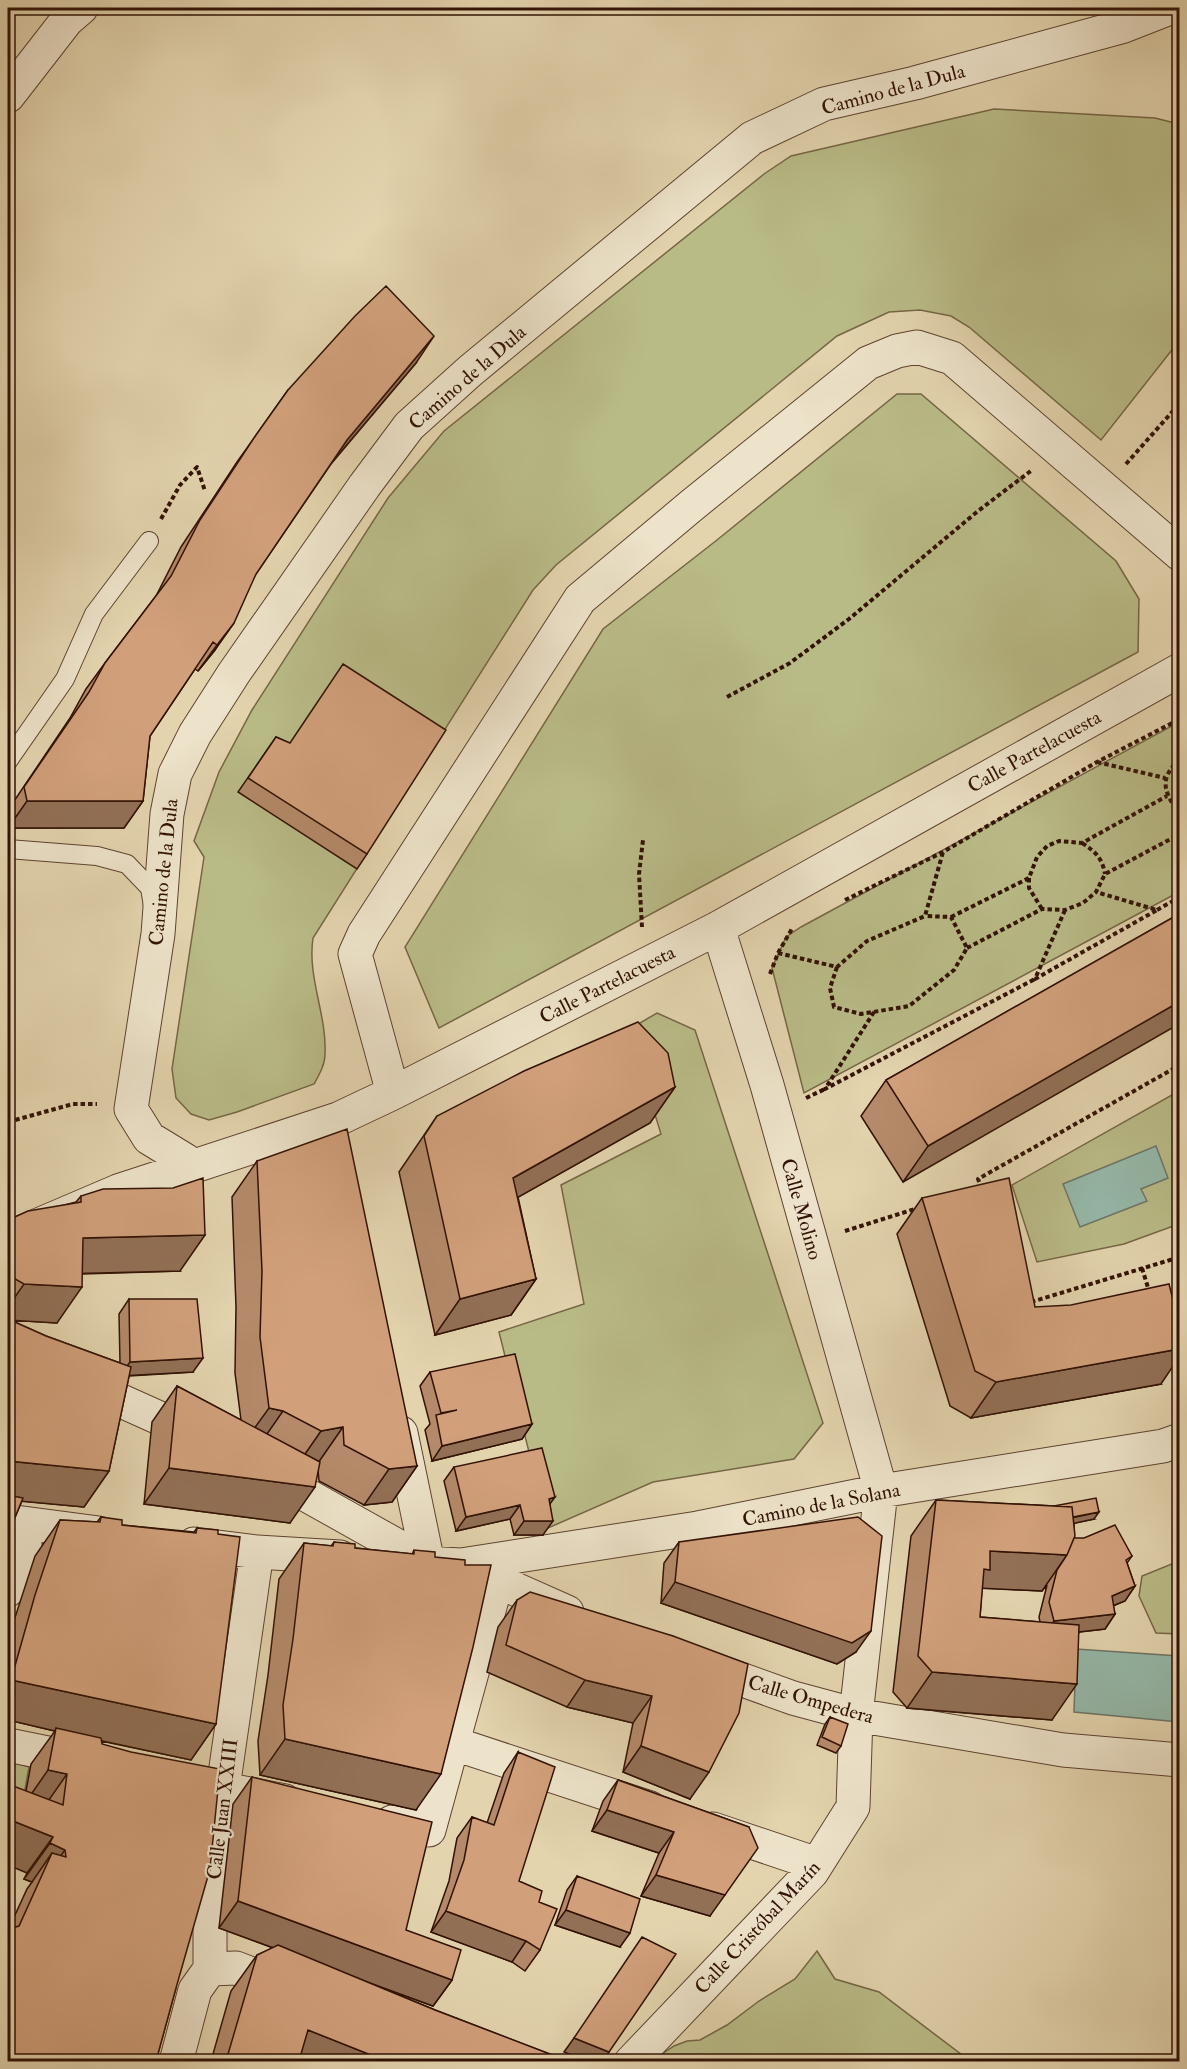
<svg xmlns="http://www.w3.org/2000/svg" width="1187" height="2069" font-family="'IM FELL Double Pica',serif">
<style>
.green{fill:#b9bb87;stroke:#766646;stroke-width:1.5}
.water{fill:#95b8a9;stroke:#6d7668;stroke-width:1.5}
.lines{fill:none;stroke-linecap:round;stroke-linejoin:round}
.service-casing{stroke:#5e4230;stroke-width:20}
.minor-casing{stroke:#5e4230;stroke-width:35}
.path{stroke:#321206;stroke-width:4;stroke-dasharray:4.5 3;stroke-linecap:butt}
.service{stroke:#ede3ca;stroke-width:18}
.minor{stroke:#ede3ca;stroke-width:33}
.wall{fill:#b48a6a;stroke:#321206;stroke-width:1.5;fill-rule:evenodd}
.shaded-wall{fill:#927056;stroke:#321206;stroke-width:1.5}
.building{fill:#d1a07b;stroke:#321206;stroke-width:1.5}
.labels{text-anchor:middle;stroke-width:4.5;stroke-linejoin:round;paint-order:stroke}
.street-label{font-size:20px;fill:#321206;stroke:#ede3ca}
</style>
<rect width="100%" height="100%" fill="#e3d4ae"/>
<filter id="stains"><feTurbulence type="fractalNoise" baseFrequency=".00333" numOctaves="4"/><feColorMatrix values="0 0 0 0 .2 0 0 0 0 .09 0 0 0 0 .02 0 0 0 .5 -.17"/></filter>
<radialGradient id="worn" r=".72"><stop offset=".6" stop-color="#630" stop-opacity="0"/><stop offset="1" stop-color="#630" stop-opacity=".3"/></radialGradient>
<path class="green" d="M 994,109 L 1155,118 L 1179,124 L 1179,341 L 1101,440 L 969,327 L 951,316 L 920,310 L 889,312 L 837,336 L 556,565 L 533,590 L 313,938 C 307,977 327,1015 325,1054 C 325,1065 319,1075 314,1084 L 237,1112 L 209,1120 L 191,1114 L 176,1098 L 172,1069 L 204,857 L 194,841 L 219,772 L 252,710 L 388,498 L 444,431 L 764,174 L 791,156 Z
M 897,394 L 921,394 L 1116,561 L 1139,599 L 1138,652 L 439,1028 L 405,947 L 603,629 L 717,540 Z
M 1179,722 L 1179,892 L 804,1093 L 772,968 L 786,937 L 801,927 Z
M 657,1013 L 695,1030 L 823,1423 L 794,1459 L 653,1482 L 548,1528 L 499,1332 L 584,1304 L 561,1185 L 661,1134 L 642,1072 L 616,1037 Z
M 1179,1091 L 1179,1224 L 1124,1244 L 1037,1262 L 1012,1185 Z
M 1179,1561 L 1179,1634 L 1156,1633 L 1139,1596 L 1142,1576 Z
M 8,1760 L 29,1767 L 22,1807 L 8,1828 Z
M 817,1951 L 835,1979 L 879,1992 L 970,2061 L 650,2062 L 674,2046 L 687,2041 L 700,2040 L 727,2025 L 759,2001 L 795,1979 Z"/>
<path class="water" d="M 1156,1146 L 1168,1178 L 1141,1189 L 1147,1201 L 1080,1227 L 1063,1184 Z
M 1076,1649 L 1179,1656 L 1179,1722 L 1074,1712 Z"/>
<g class="lines">
<g class="service-casing">
<path id="service" d="M 8,761 L 65,679 L 94,614 L 149,541
M 8,849 L 97,856 L 127,864 L 150,888 L 153,906"/>
</g>
<g class="minor-casing">
<path id="minor" d="M 8,96 L 67,20 L 81,8
M 393,1093 L 355,954 L 364,934 L 580,599 L 691,506 L 868,363 L 897,351 L 917,347 L 952,358 L 1180,554
M 192,1167 L 185,1160 L 149,1138 L 131,1109 L 158,934 L 167,814 L 175,774 L 195,734 L 234,673 L 365,485 L 409,426 L 470,371 L 752,138 L 824,104 L 915,83 L 1124,26 L 1170,8
M 8,1238 L 118,1191 L 338,1119 L 393,1093 L 718,928 L 1180,670
M 8,1350 L 197,1435
M 401,1433 L 428,1563
M 269,1474 L 428,1563
M 8,1521 L 99,1533
M 194,1544 L 257,1552 L 340,1557
M 422,1563 L 461,1565 L 698,1528 L 881,1491 L 1163,1446 L 1180,1440
M 461,1565 L 567,1612
M 8,1590 L 11,1579 L 25,1550 L 25,1524
M 704,1666 L 793,1698 L 856,1715 L 1063,1750 L 1180,1760
M 452,1743 L 650,1808
M 8,1745 L 82,1760
M 174,1779 L 285,1801
M 392,1822 L 429,1830 L 497,1581
M 713,1829 L 817,1864
M 210,1969 L 236,1968 L 288,1988
M 176,2062 L 195,1990 L 210,1969 L 210,1916 L 223,1788 L 257,1552
M 631,2062 L 812,1872 L 853,1807 L 856,1715 L 881,1491 L 767,1085 L 718,928"/>
</g>
<path class="path" d="M 1126,464 L 1180,403
M 161,519 L 180,485 L 197,467 L 205,491
M 727,697 L 790,663 L 849,619 L 978,511 L 1032,470
M 1180,759 C 1157,780 1165,793 1180,815
M 1097,762 L 1165,778
M 1082,843 C 1096,852 1102,858 1105,874
M 1029,878 L 1029,888 L 1042,909
M 845,900 L 943,852 L 1097,762 L 1180,719
M 1065,910 L 1035,979 L 1157,910 L 1096,892
M 1157,910 L 1180,897
M 951,917 L 1029,878 L 1037,857 L 1047,846 L 1059,841 L 1082,843 L 1167,796
M 642,927 L 639,874 L 643,840
M 967,948 L 1042,909 L 1065,910 L 1083,903 L 1096,892 L 1105,874 L 1180,834
M 778,953 L 837,967 L 867,941 L 925,916 L 943,852
M 837,967 L 830,988 L 834,1007 L 861,1014 L 909,1006 L 954,970 L 967,948 L 951,917 L 925,916
M 770,974 L 778,953 L 793,927
M 874,1012 L 825,1089 L 1035,979
M 806,1098 L 825,1089
M 8,1122 L 73,1104 L 97,1104
M 982,1189 L 978,1179 L 1180,1065
M 845,1231 L 918,1208
M 1142,1268 L 1149,1291
M 1031,1302 L 1180,1257
M 1171,1364 L 1180,1393"/>
<use href="#service" class="service"/>
<use href="#minor" class="minor"/>
</g>
<path class="wall" d="M 416,363 L 331,464 L 256,574 L 215,650 L 198,671 L 195,669 L 150,736 L 143,801 L 124,828 L 8,828 L 8,810 L 70,718 L 86,689 L 105,663 L 156,596 L 181,547 L 237,462 L 288,390 Z
M 276,737 L 289,743 L 367,854 L 357,869 L 238,792 Z
M 1179,914 L 903,1182 L 861,1116 L 886,1080 Z
M 675,1087 L 650,1123 L 518,1197 L 536,1279 L 511,1315 L 435,1335 L 399,1172 L 437,1116 Z
M 257,1161 L 417,1466 L 392,1502 L 364,1505 L 319,1481 L 318,1470 L 290,1523 L 144,1504 L 152,1422 L 177,1386 L 241,1420 L 235,1373 L 236,1307 L 232,1197 Z
M 81,1196 L 180,1271 L 82,1274 L 57,1323 L 10,1320 L 46,1336 L 120,1363 L 119,1314 L 129,1299 L 193,1372 L 129,1376 L 109,1471 L 84,1507 L 22,1501 L 8,1534 L 8,1220 L 76,1202 Z
M 922,1198 L 1035,1307 L 1161,1384 L 971,1418 L 950,1406 L 897,1234 Z
M 1179,1296 L 1179,1310 L 1176,1301 Z
M 430,1372 L 532,1424 L 522,1439 L 432,1461 L 425,1430 L 430,1424 L 420,1386 Z
M 454,1467 L 550,1504 L 543,1535 L 514,1535 L 510,1519 L 456,1531 L 444,1481 Z
M 936,1500 L 1054,1506 L 1094,1519 L 1074,1523 L 1074,1538 L 1132,1556 L 1127,1563 L 1135,1586 L 1125,1601 L 1113,1606 L 1115,1614 L 1105,1629 L 1079,1632 L 1052,1720 L 907,1708 L 893,1692 L 911,1536 ZM 1047,1585 L 1039,1617 L 1040,1622 L 980,1617 L 982,1588 L 1042,1591 Z
M 101,1517 L 122,1525 L 194,1532 L 197,1528 L 216,1724 L 191,1760 L 101,1741 L 176,1988 L 156,2061 L 8,2061 L 8,1929 L 9,1928 L 27,1889 L 32,1882 L 24,1879 L 27,1873 L 26,1791 L 31,1764 L 55,1731 L 8,1720 L 8,1639 L 35,1556 L 60,1520 L 97,1522 Z
M 334,1542 L 355,1548 L 412,1554 L 414,1550 L 416,1810 L 260,1775 L 258,1741 L 268,1675 L 279,1579 L 304,1543 L 331,1546 Z
M 679,1542 L 856,1652 L 837,1664 L 661,1603 L 664,1563 Z
M 517,1600 L 673,1636 L 690,1799 L 623,1772 L 633,1723 L 567,1707 L 487,1672 L 498,1627 Z
M 830,1717 L 841,1746 L 836,1753 L 817,1745 L 825,1724 Z
M 518,1752 L 519,1881 L 539,1902 L 540,1950 L 525,1971 L 512,1962 L 431,1932 L 449,1881 L 457,1838 L 472,1817 L 487,1823 L 504,1773 Z
M 252,1777 L 406,1930 L 452,1980 L 433,2006 L 362,1980 L 435,2010 L 568,2061 L 211,2061 L 231,1991 L 257,1955 L 273,1948 L 219,1928 L 233,1804 Z
M 618,1780 L 749,1827 L 710,1916 L 641,1896 L 659,1853 L 592,1831 L 603,1801 Z
M 577,1876 L 620,1947 L 555,1925 L 567,1890 Z"/>
<path class="shaded-wall" d="M 434,336 L 416,363 L 328,467 L 347,440 Z
M 234,623 L 215,650 L 198,671 L 217,645 Z
M 27,801 L 143,801 L 124,828 L 8,828 Z
M 1179,1002 L 1179,1024 L 903,1182 L 928,1146 Z
M 675,1087 L 650,1123 L 488,1214 L 513,1178 Z
M 205,1235 L 180,1271 L 58,1274 L 83,1238 Z
M 536,1279 L 511,1315 L 435,1335 L 460,1299 Z
M 24,1284 L 82,1287 L 57,1323 L 8,1320 L 8,1307 Z
M 1179,1349 L 1179,1357 L 1161,1384 L 971,1418 L 996,1382 Z
M 203,1358 L 193,1372 L 120,1376 L 130,1362 Z
M 269,1408 L 283,1411 L 258,1447 L 243,1444 Z
M 532,1424 L 522,1439 L 432,1461 L 442,1446 Z
M 343,1427 L 318,1463 L 296,1467 L 321,1431 Z
M 8,1461 L 109,1471 L 84,1507 L 8,1500 Z
M 417,1466 L 392,1502 L 364,1505 L 389,1469 Z
M 169,1468 L 315,1487 L 290,1523 L 144,1504 Z
M 555,1497 L 544,1512 L 549,1499 Z
M 520,1505 L 510,1519 L 456,1531 L 466,1517 Z
M 1099,1512 L 1094,1519 L 1048,1529 L 1053,1522 Z
M 524,1521 L 553,1521 L 543,1535 L 514,1535 Z
M 990,1551 L 1067,1555 L 1042,1591 L 977,1588 Z
M 675,1582 L 871,1631 L 856,1652 L 837,1664 L 661,1603 Z
M 1135,1586 L 1125,1601 L 1102,1610 L 1112,1596 Z
M 1115,1614 L 1105,1629 L 1043,1636 L 1054,1621 Z
M 932,1672 L 1077,1684 L 1052,1720 L 907,1708 Z
M 11,1680 L 216,1724 L 191,1760 L 56,1731 L 56,1728 L 55,1731 L 8,1720 L 8,1685 Z
M 585,1680 L 652,1696 L 633,1723 L 567,1707 Z
M 285,1739 L 441,1774 L 416,1810 L 260,1775 Z
M 641,1746 L 709,1772 L 690,1799 L 623,1772 Z
M 48,1770 L 67,1774 L 42,1810 L 23,1806 Z
M 607,1810 L 674,1832 L 659,1853 L 592,1831 Z
M 8,1819 L 53,1837 L 27,1873 L 8,1865 Z
M 50,1843 L 65,1850 L 40,1885 L 52,1853 L 32,1882 L 24,1879 Z
M 656,1875 L 725,1895 L 710,1916 L 641,1896 Z
M 238,1901 L 452,1980 L 433,2006 L 219,1928 Z
M 566,1910 L 630,1933 L 620,1947 L 555,1925 Z
M 446,1911 L 526,1941 L 512,1962 L 431,1932 Z
M 308,2030 L 386,2061 L 285,2061 Z
M 574,2038 L 609,2052 L 602,2061 L 587,2061 L 564,2052 Z"/>
<path class="building" d="M 386,286 L 434,336 L 347,440 L 256,574 L 234,623 L 217,645 L 213,642 L 150,736 L 143,801 L 27,801 L 24,787 L 89,692 L 105,663 L 171,576 L 200,520 L 256,435 L 288,390 L 355,316 Z
M 343,664 L 446,730 L 367,854 L 248,778 L 276,737 L 290,743 Z
M 1179,914 L 1179,1002 L 928,1146 L 886,1080 Z
M 638,1022 L 668,1053 L 675,1087 L 513,1178 L 536,1279 L 460,1299 L 424,1136 L 437,1116 L 524,1071 Z
M 347,1129 L 417,1466 L 389,1469 L 344,1445 L 343,1427 L 321,1431 L 283,1411 L 269,1408 L 260,1337 L 262,1271 L 257,1161 Z
M 203,1178 L 205,1235 L 83,1238 L 82,1287 L 24,1284 L 8,1275 L 8,1220 L 28,1211 L 81,1202 L 81,1196 L 103,1189 L 173,1188 Z
M 1009,1178 L 1035,1307 L 1071,1305 L 1169,1284 L 1179,1324 L 1179,1349 L 996,1382 L 975,1371 L 922,1198 Z
M 129,1299 L 197,1299 L 203,1358 L 130,1362 Z
M 8,1319 L 46,1336 L 131,1367 L 109,1471 L 8,1461 Z
M 515,1354 L 532,1424 L 442,1446 L 436,1415 L 457,1410 L 441,1413 L 430,1372 Z
M 177,1386 L 320,1462 L 315,1487 L 169,1468 Z
M 542,1448 L 555,1497 L 549,1499 L 553,1521 L 524,1521 L 520,1505 L 466,1517 L 454,1467 Z
M 8,1495 L 23,1498 L 8,1534 Z
M 1096,1498 L 1099,1512 L 1073,1517 L 1072,1507 L 1054,1506 Z
M 936,1500 L 1072,1507 L 1075,1536 L 1067,1555 L 990,1551 L 990,1570 L 984,1569 L 980,1617 L 1079,1625 L 1077,1684 L 932,1672 L 918,1656 Z
M 101,1517 L 122,1520 L 122,1525 L 196,1533 L 197,1528 L 218,1530 L 218,1534 L 240,1537 L 216,1724 L 11,1680 L 35,1595 L 60,1520 L 100,1522 Z
M 858,1517 L 882,1536 L 871,1631 L 852,1643 L 675,1582 L 679,1542 Z
M 1115,1525 L 1132,1556 L 1126,1560 L 1135,1586 L 1112,1596 L 1115,1614 L 1054,1621 L 1049,1602 L 1057,1570 L 1067,1555 L 1074,1538 L 1084,1538 Z
M 334,1542 L 355,1544 L 355,1548 L 414,1554 L 414,1550 L 435,1552 L 435,1557 L 465,1560 L 465,1565 L 491,1565 L 473,1647 L 441,1774 L 285,1739 L 283,1705 L 293,1639 L 304,1543 L 333,1546 Z
M 530,1592 L 673,1636 L 748,1664 L 739,1713 L 709,1772 L 641,1746 L 652,1696 L 585,1680 L 506,1645 L 517,1600 Z
M 830,1717 L 848,1724 L 841,1746 L 822,1737 Z
M 56,1728 L 101,1738 L 102,1744 L 131,1752 L 220,1769 L 210,1869 L 176,1988 L 156,2061 L 21,2061 L 8,2051 L 8,1929 L 19,1926 L 52,1853 L 66,1857 L 65,1850 L 50,1843 L 53,1837 L 8,1819 L 8,1784 L 63,1805 L 67,1774 L 48,1770 Z
M 518,1752 L 555,1767 L 519,1881 L 542,1891 L 539,1902 L 557,1909 L 540,1950 L 526,1941 L 446,1911 L 464,1860 L 472,1817 L 494,1825 Z
M 252,1777 L 432,1822 L 406,1930 L 461,1950 L 452,1980 L 238,1901 Z
M 618,1780 L 749,1827 L 758,1848 L 725,1895 L 656,1875 L 674,1832 L 607,1810 Z
M 577,1876 L 640,1899 L 630,1933 L 566,1910 Z
M 642,1937 L 676,1954 L 609,2052 L 574,2038 Z
M 278,1945 L 435,2010 L 568,2061 L 386,2061 L 308,2030 L 299,2061 L 226,2061 L 257,1955 Z"/>
<g class="labels">
<g class="street-label">
<text transform="translate(893 89) rotate(-15)" y="7">Camino de la Dula</text>
<text transform="translate(467 377) rotate(-41)" y="7">Camino de la Dula</text>
<text transform="translate(1034 751) rotate(-29)" y="7">Calle Partelacuesta</text>
<text transform="translate(163 872) rotate(-84)" y="7">Camino de la Dula</text>
<text transform="translate(607 984) rotate(-27)" y="7">Calle Partelacuesta</text>
<text transform="translate(802 1209) rotate(74)" y="7">Calle Molino</text>
<text transform="translate(821 1504) rotate(-11)" y="7">Camino de la Solana</text>
<text transform="translate(811 1699) rotate(16)" y="7">Calle Ompedera</text>
<text transform="translate(222 1809) rotate(-83)" y="7">Calle Juan XXIII</text>
<text transform="translate(757 1927) rotate(-47)" y="7">Calle Cristóbal Marín</text>
</g>
</g>
<rect width="1187" height="2069" fill="none" stroke="#e3d4ae" stroke-width="30"/>
<rect x="9" y="9" width="1169" height="2051" fill="none" stroke="#321206" stroke-width="3"/>
<rect x="15" y="15" width="1157" height="2039" fill="none" stroke="#321206" stroke-width="1.5"/>
<rect width="100%" height="100%" filter="url(#stains)"/>
<rect width="100%" height="100%" fill="url(#worn)"/>
</svg>
